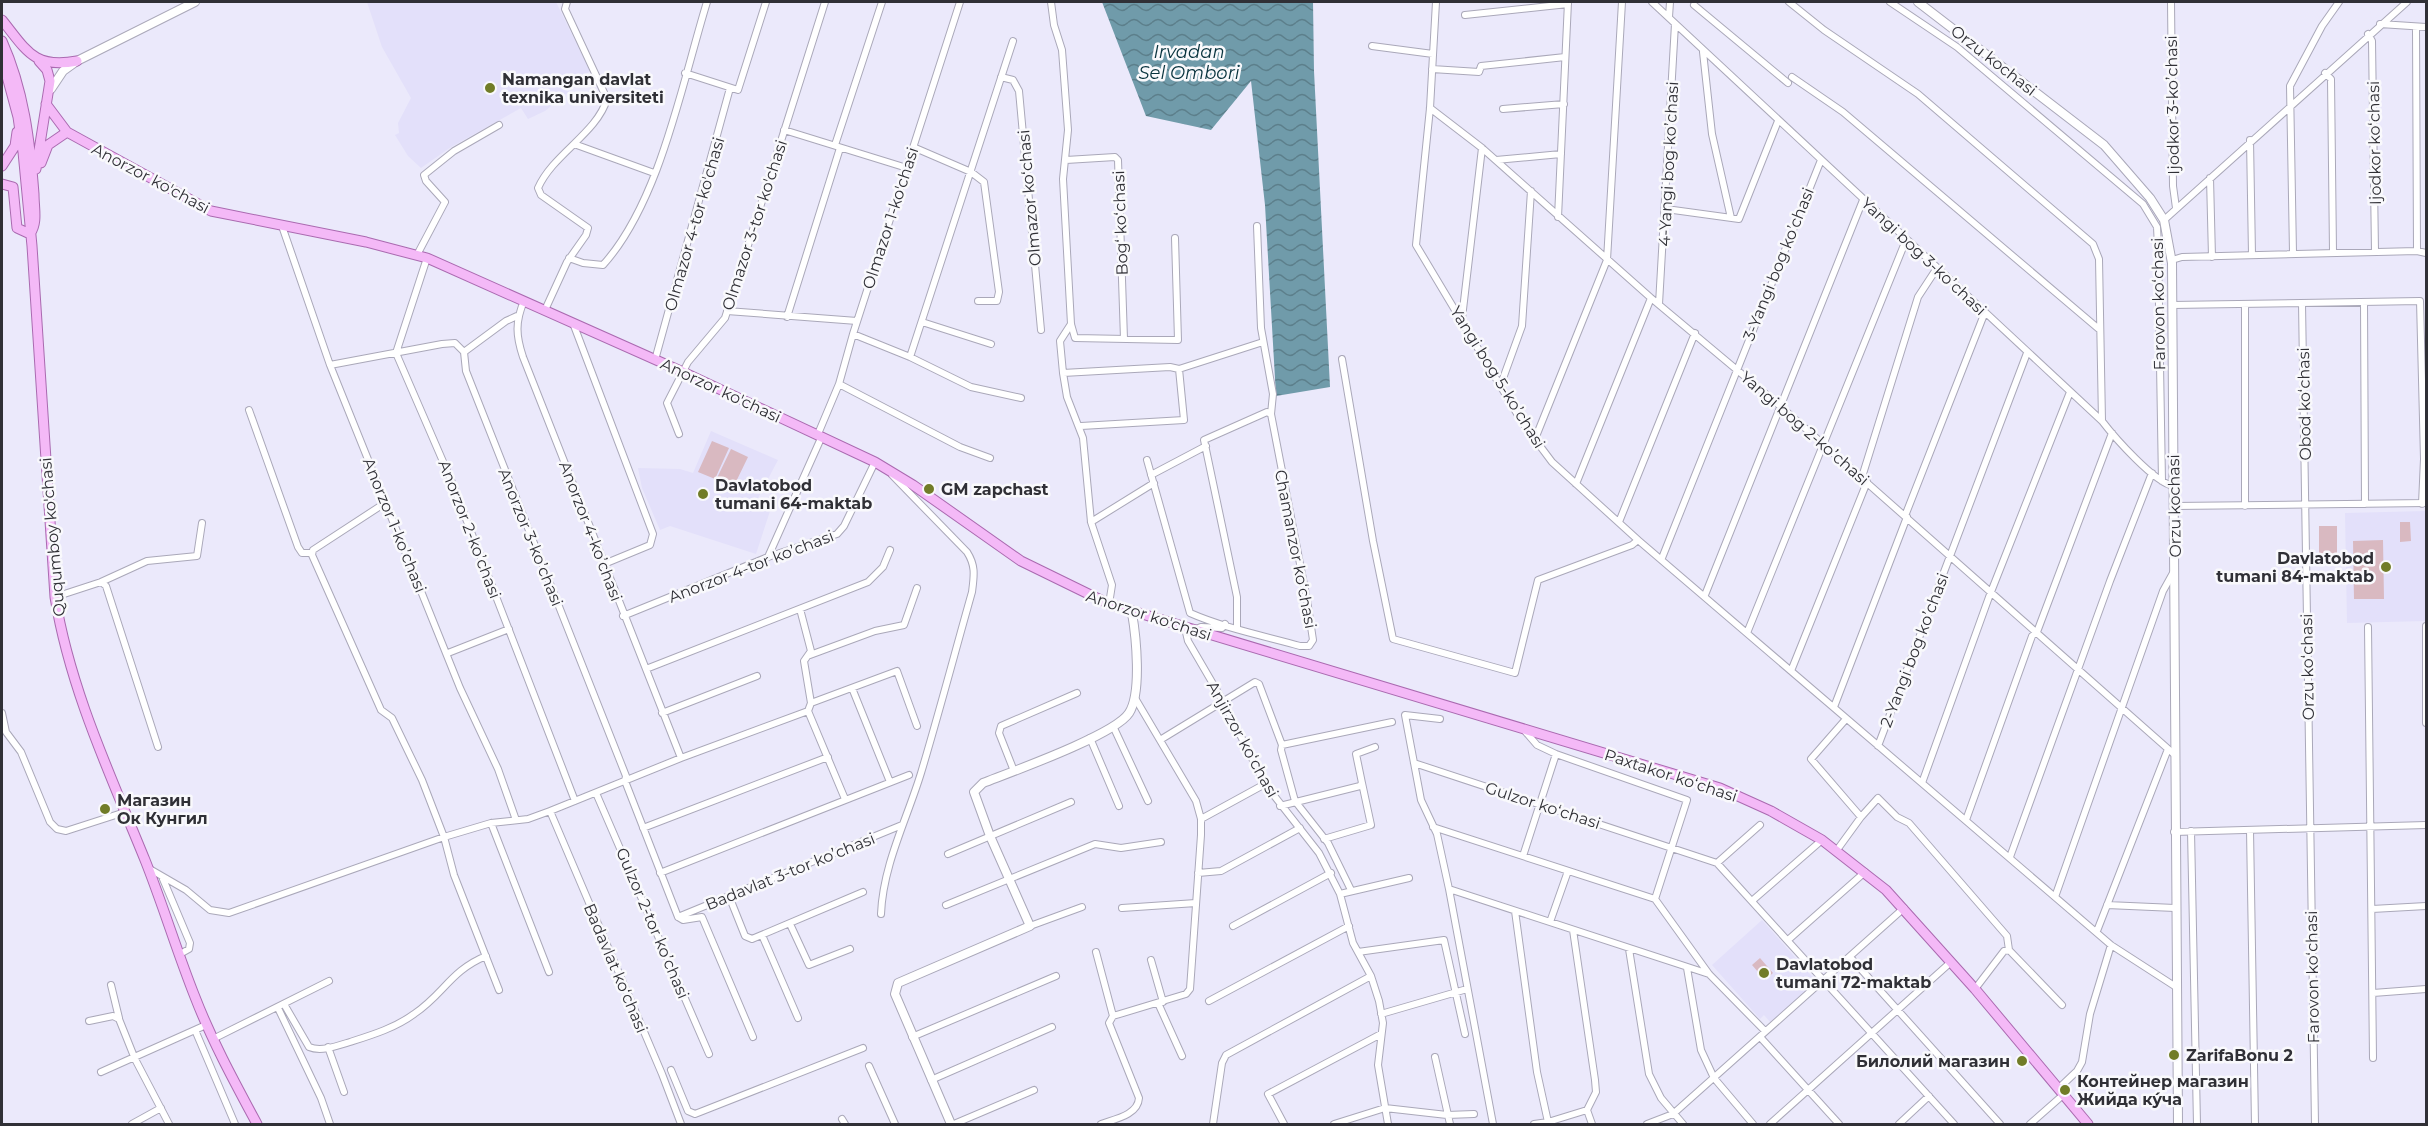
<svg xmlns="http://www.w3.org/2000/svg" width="2428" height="1126" font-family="Montserrat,sans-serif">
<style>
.built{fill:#e3e0fa}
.pitch{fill:#d9b9c1}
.water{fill:url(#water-waves)}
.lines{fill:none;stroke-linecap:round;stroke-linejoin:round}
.minor-casing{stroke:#aaa8b9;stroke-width:8}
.tertiary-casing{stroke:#aaa8b9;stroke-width:10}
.secondary-casing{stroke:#aaa8b9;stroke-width:10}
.primary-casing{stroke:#aa6ab0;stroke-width:11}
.minor{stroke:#fff;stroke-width:6}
.tertiary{stroke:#fff;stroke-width:8}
.secondary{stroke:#fff;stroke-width:8}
.primary{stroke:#f4b9f7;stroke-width:9}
.poi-dot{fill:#717c28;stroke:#f9f9fc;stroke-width:2}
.labels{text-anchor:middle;stroke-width:5;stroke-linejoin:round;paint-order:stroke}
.street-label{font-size:16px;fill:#303036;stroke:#f9f9fc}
.poi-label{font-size:16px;font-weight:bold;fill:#303036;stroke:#f9f9fc;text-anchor:start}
.water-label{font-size:18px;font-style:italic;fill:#07323d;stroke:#f9f9fc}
</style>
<defs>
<pattern id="water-waves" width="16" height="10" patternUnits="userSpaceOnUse" patternTransform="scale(1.5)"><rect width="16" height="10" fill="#709baa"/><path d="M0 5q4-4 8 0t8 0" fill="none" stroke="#5c7f8b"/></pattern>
</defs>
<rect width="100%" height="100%" fill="#ebe9fb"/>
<path class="built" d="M 367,2 L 556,2 L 590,71 L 586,74 L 587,77 L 545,111 L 528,119 L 521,108 L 451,147 L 421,168 L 408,156 L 395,135 L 399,133 L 398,123 L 411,98 L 382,47 Z
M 711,431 L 778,460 L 757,500 L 771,508 L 756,554 L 670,526 L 660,530 L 642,488 L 638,468 L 680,469 L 693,473 Z
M 2426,511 L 2426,621 L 2347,623 L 2345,513 Z
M 1762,920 L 1816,981 L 1771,1023 L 1764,1015 L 1760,1019 L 1712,965 Z"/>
<path class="pitch" d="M 712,441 L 729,448 L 715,479 L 698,472 Z
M 731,449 L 748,457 L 733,488 L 716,480 Z
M 2400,522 L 2410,522 L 2411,541 L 2400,542 Z
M 2319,526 L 2337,526 L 2337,559 L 2319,559 Z
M 2383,540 L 2384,599 L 2354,599 L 2353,541 Z
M 1760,958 L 1773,973 L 1765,980 L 1752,965 Z"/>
<path class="water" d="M 1102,2 L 1313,2 L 1314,71 L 1330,387 L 1276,396 L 1265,205 L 1251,81 L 1211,130 L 1146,116 Z"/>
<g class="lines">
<g class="minor-casing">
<path id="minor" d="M 1051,2 L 1054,25 L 1062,50 L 1068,130 L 1063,179 L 1071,324 L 1075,338 L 1178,340 L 1175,238
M 1652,2 L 2102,421 C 2115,438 2154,482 2173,486
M 1789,2 L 1824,30 L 1918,94 L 2093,244 L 2099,259 L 2102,421
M 1890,2 L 1957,47 L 2143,204 L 2157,227 L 2158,247 L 2162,481
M 2171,2 L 2173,186 L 2176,208
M 1694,5 L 1788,83
M 1465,15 L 1568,4
M 1669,17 L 1670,2
M 2380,24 L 2426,27
M 2416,28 L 2417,251
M 2368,34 L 2372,41 L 2375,252
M 1372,46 L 1433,54
M 1703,52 L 1712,134 L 1731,218
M 1432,69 L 1479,72 L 1481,66 L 1565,57
M 685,73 L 738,90 L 766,2
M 2325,73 L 2331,79 L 2333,252
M 1001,77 L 1013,80 L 1019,91 L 1041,330
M 1792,77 L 1843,112 L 2100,330
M 1430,108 L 1482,148 L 1651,298 L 1780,406 L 2175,755
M 1503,109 L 1564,104
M 784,130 L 907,168
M 2250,140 L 2252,255
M 574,144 L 654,173
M 835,145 L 882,2
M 913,147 L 971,172 L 984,182 L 999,292 L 997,301 L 978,301
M 1066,160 L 1115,157 L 1118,160 L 1124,339
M 1496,160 L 1561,154
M 2210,178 L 2212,257
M 1666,209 L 1739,219 L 1778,121
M 1558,217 L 1568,2
M 2164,220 L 2407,2
M 282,226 L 330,365 L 460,688 L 498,769 L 516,820
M 1257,226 L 1261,328 L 1273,394 L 1271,414
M 2293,253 L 2290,86 L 2322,26 L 2339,2
M 417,255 L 445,202 L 426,181 L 424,175 L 454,151 L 499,125
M 427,258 L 396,353 L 451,480 L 575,801
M 569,258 L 583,263 L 603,265 C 660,202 682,83 707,2
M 2172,260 L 2182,257 L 2417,251 L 2426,253
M 524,301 C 515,322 516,336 523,357 L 681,758
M 2364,302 L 2365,504
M 2302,303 L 2315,1124
M 1659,304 L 1675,24
M 2245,304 L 2245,506
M 2172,305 L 2420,301 L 2424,459 L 2422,504
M 545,310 L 567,262 L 586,235 L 588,228 L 541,195 L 538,188 C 553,154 597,133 607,99 L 565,9 L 567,2
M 727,311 L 857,321
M 517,316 L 506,321 L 464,352 L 466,371 L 626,776 L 625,781 L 678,917 L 683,920 L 702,917 L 753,1037
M 787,317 L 840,148
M 1462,318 L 1482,148
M 922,322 L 991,344
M 573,323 L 653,534 L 650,545 L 604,564
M 1071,324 L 1060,341 L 1063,373 L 1067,397 L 1083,438 L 1091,522 L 1112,585 L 1109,604
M 853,334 L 910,357 L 971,387 L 1021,398
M 910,357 L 1013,41
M 1342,359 L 1373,541 L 1393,639 L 1515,673 L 1538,580 L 1632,545 L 1638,540 L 1552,462 L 1522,422 L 1416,245 L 1430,108 L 1436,2
M 655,360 L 730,88
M 330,365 L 442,344 L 455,343 L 464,352
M 1179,369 L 1263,342
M 1063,373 L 1170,367 L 1179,369 L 1184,420 L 1081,426
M 839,384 L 960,447 L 990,458
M 1501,384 L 1522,326 L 1531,191
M 249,410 L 298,547 L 302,553 L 311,553
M 679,434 L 667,403 L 688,362 L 725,318 L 825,2
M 818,434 L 839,384 L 853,334 L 960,2
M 1535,439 L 1607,260 L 1622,2
M 1147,460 L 1190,613 C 1224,628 1264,636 1300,646 L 1309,646 L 1313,640 L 1307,600 L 1271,414 L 1267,412 L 1204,440 L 1237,597 L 1237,628
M 1151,475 L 1206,446
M 1862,477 L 1918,297 L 1937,268
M 1576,484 L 1651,298
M 385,503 L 313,550 L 312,555 L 381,710 L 392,718 L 422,780 L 444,837 L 454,875 L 499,990
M 2174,506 L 2426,503
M 1905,516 L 1985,312
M 1091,522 L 1154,483
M 1619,522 L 1695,333
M 1638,540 L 2111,945 L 2176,987
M 768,557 L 822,436
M 1662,558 L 1821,160
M 101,582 L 147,561 L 197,556 L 202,523
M 1705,595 L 1863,200
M 55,597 L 101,582 L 106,586 L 158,747
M 800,609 L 811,651 L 804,661 L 811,703 L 808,711 L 845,799
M 623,616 L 768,557 L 837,534 L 844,526 L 875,462
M 2426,626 L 2426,723
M 2368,627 L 2373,1058
M 1185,628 L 1188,641 L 1223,701 L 1265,784 L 1319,853 L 1340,894 L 1353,943 L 1371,976 L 1379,1001 L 1383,1023 L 1378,1065 L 1388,1124
M 1194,630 L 1201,627 L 1222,628 L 1225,624
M 1747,633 L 1906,240
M 448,653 L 509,629
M 810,655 L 875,631 L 904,625 L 917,588
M 646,669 L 868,582 L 883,567 L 890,550
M 1791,671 L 1867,482
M 852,688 L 890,782
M 811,703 L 897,671 L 917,726
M 1834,707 L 1907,517
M 2,713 L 6,732 L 21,752 L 50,822 L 57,829 L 66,831 L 125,812
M 662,713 L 757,676
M 1440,719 L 1405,715 L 1421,800 L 1437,834 L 1449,889 L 1709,974
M 1113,726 L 1148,801
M 1524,730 L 1537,745 L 1556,754 L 1687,800 L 1655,899
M 1090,738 L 1119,806
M 1160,740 L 1255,682 L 1259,684 L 1282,745 L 1281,750 L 1295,801 L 1328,843 L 1351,890
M 1282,745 L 1392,722
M 1878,746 L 2027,353
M 1414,763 L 1717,863 L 1954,1124
M 1014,771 L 999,733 L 1001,726 L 1077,693
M 1922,783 L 1989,597 L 2070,392
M 596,793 L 709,1054
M 1280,806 L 1360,786 L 1362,783 L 1356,754 L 1375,747
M 550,811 L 662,1074 L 681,1124
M 1861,817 L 1878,798 L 1897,817 L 1909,823 L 2007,936 L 2009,950
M 1201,819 L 1265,784
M 1966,820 L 2032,636 L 2037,632 L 2112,433
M 491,823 L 549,972
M 1433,827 L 1655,899
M 643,828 L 828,757
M 2250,830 L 2255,1124
M 2191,831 L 2197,1124
M 2174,832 L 2426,825
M 1324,839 L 1371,825 L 1362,783
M 1837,850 L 1861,817 L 1811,759 L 1846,719
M 948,854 L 1071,802
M 1523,856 L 1556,754
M 2010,857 L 2110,581 L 2152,473
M 1717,863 L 1760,825
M 148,868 L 186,890 L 210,910 L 229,913 L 444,837 L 491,823 L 528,819 L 550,811 L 681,758 L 808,711
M 660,873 L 909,775
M 1198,873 L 1221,871 L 1300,828
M 163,879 L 190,943 L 189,949 L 180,954
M 1449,889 L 1493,1124
M 1340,894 L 1409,878
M 729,896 L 745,936 L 752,939 L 863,892
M 2055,897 L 2163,591 L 2173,573
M 1655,899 L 1709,974 L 1765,1031
M 1753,900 L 1822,840
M 946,905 L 1095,844 L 1121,848 L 1161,842
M 2107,905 L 2175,908
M 1122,908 L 1196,903
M 2372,909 L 2426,906
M 1515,911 L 1537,1072 L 1548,1122 L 1587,1110
M 881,914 C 883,865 907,819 921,773 C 939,713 955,652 972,592 C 974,576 976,566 967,552 L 892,475
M 678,917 L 902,825
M 1550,922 L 1568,871
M 790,924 L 809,965 L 850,949
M 1030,926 L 1082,907
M 1233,926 L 1331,873
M 1573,930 L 1595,1080 L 1596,1092 L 1587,1110 L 1592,1124
M 2097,931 L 2168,749
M 762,935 L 798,1018
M 1788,940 L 1865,872
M 1629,949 L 1649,1074 L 1661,1098 L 1683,1124
M 1096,952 L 1113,1016 L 1109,1023 L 1139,1098 C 1138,1115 1115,1119 1101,1124
M 1358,952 L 1444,940 L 1465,1034
M 1850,957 L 2000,1124
M 1151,960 L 1163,1002
M 1687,968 L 1701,1050 L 1714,1078 L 1753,1124
M 111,985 L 119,1018
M 1975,989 L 2004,951 L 2009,950 L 2062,1005
M 2373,993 L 2426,989
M 1209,1001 L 1349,926
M 1158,1003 L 1182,1056
M 284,1004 L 309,1047 C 321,1052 337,1046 350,1042 C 372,1035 395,1028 414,1014 C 444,994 450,971 486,956
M 278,1008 L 321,1098 L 330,1124
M 1381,1014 L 1467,989
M 1113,1016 L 1186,994 L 1190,989 L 1201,835 L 1201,819 L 1196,801 L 1135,698
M 89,1021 L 113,1016 L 119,1019 L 135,1059 L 169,1124
M 195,1030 L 235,1124
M 912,1037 L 1056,976
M 1761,1038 L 1839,1124
M 213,1039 L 329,981
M 328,1047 L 344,1092
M 1435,1057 L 1450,1124
M 869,1066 L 895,1124
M 671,1070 L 688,1111 L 695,1114 L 863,1048
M 101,1072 L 206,1025
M 931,1080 L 1052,1027
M 2058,1089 L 2077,1071 L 2082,1062 L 2090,1014 L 2111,945
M 842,1119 L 845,1124
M 132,1124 L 161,1108
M 954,1124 L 1034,1090
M 1213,1124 L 1222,1063 L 1226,1055 L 1371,976
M 1284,1124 L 1268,1094 L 1381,1034
M 1334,1124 L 1385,1108 L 1447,1115 L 1474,1114
M 1534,1124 L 1548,1122
M 1647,1124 L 1673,1114 L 1904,908
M 1770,1124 L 1951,962
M 1899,1124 L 1929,1096
M 2030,1124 L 2063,1095"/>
</g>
<g class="tertiary-casing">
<path id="tertiary" d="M 951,1124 L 895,994 L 898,983 L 1030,926 L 990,836 L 974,792 L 983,783 C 1011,772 1115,735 1129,713 C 1142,693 1136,636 1132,613"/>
</g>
<g class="secondary-casing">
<path id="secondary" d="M 1918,2 L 2104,145 L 2150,198 L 2164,220 L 2172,263 L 2178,1124
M 51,89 L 63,71 L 77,61 L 195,2"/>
</g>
<g class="primary-casing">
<path id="primary" d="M 2,20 C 27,51 34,69 77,61
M 2,41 C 24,90 30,141 34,194 C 34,209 38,222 30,234
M 2,58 L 18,117 L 23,152 L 32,246 L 55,597 C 70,689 110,774 145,860 C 163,905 177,952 195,997 C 212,1041 235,1083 257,1124
M 46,104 L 67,132 L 211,211 L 366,242 L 427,258 L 683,372 L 875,462 L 913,485 L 1021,561 L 1109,604 L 1720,788 L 1771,811 L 1822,840 L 1886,890 L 1975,989 L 2088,1124
M 41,163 L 48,145 L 67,132
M 2,166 L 15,146 L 17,132
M 36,169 L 50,81 L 47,70 L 39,61
M 2,184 L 13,187 L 17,228 L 30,234"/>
</g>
<use href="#minor" class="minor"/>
<use href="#tertiary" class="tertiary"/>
<use href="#secondary" class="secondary"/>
<use href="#primary" class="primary"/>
</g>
<g class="poi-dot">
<circle cx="490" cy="88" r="6"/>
<circle cx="929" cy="489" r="6"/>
<circle cx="703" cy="494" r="6"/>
<circle cx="2386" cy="567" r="6"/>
<circle cx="105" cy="809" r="6"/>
<circle cx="1764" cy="973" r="6"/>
<circle cx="2174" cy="1055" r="6"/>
<circle cx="2022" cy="1061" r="6"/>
<circle cx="2065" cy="1090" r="6"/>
</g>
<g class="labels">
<g class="street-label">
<text transform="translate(1994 60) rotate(38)" y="6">Orzu kochasi</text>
<text transform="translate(2172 105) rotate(-91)" y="6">Ijodkor 3-koʼchasi</text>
<text transform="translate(2374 143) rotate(-91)" y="6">Ijodkor koʻchasi</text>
<text transform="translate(1668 164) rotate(-87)" y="6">4-Yangi bog koʼchasi</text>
<text transform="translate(151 178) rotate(28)" y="6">Anorzor ko'chasi</text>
<text transform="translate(1029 198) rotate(-95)" y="6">Olmazor koʻchasi</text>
<text transform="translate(890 218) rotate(-72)" y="6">Olmazor 1-ko'chasi</text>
<text transform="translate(1120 223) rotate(-92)" y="6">Bogʻ koʻchasi</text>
<text transform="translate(694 224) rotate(-74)" y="6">Olmazor 4-tor ko'chasi</text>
<text transform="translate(754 225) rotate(-72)" y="6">Olmazor 3-tor ko'chasi</text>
<text transform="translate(1924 256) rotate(43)" y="6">Yangi bog 3-koʼchasi</text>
<text transform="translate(1778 264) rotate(-68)" y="6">3-Yangi bog koʼchasi</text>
<text transform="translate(2158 304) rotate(-91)" y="6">Farovon koʻchasi</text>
<text transform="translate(1498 377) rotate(58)" y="6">Yangi bog 5-koʼchasi</text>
<text transform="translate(721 390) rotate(25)" y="6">Anorzor ko'chasi</text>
<text transform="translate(2304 404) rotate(-91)" y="6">Obod koʻchasi</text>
<text transform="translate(1805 428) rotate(41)" y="6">Yangi bog 2-koʼchasi</text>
<text transform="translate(2174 506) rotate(-91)" y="6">Orzu kochasi</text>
<text transform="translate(395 525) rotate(68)" y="6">Аnorzor 1-koʼchasi</text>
<text transform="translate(470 529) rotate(69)" y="6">Аnorzor 2-koʼchasi</text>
<text transform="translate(591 531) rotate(69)" y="6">Аnorzor 4-koʼchasi</text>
<text transform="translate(52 537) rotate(-95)" y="6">Ququmboy ko'chasi</text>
<text transform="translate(531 537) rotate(68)" y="6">Аnorzor 3-koʼchasi</text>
<text transform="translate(1296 549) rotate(79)" y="6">Chamanzor koʻchasi</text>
<text transform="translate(751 566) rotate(-21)" y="6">Anorzor 4-tor koʼchasi</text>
<text transform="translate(1149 615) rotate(18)" y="6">Anorzor ko'chasi</text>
<text transform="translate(1914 650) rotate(-69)" y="6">2-Yangi bog koʼchasi</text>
<text transform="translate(2307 667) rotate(-91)" y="6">Orzu koʻchasi</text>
<text transform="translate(1243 739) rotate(61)" y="6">Anjirzor koʻchasi</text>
<text transform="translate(1671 775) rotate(18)" y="6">Paxtakor koʻchasi</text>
<text transform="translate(1543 805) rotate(18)" y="6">Gulzor koʻchasi</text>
<text transform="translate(790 871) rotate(-22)" y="6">Badavlat 3-tor koʼchasi</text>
<text transform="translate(653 923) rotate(67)" y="6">Gulzor 2-tor koʼchasi</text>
<text transform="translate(616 968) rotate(67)" y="6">Badavlat koʻchasi</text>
<text transform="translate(2312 977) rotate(-91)" y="6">Farovon koʻchasi</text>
</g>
<g class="poi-label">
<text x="502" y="85">Namangan davlat<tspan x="502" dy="18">texnika universiteti</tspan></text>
<text x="715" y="491">Davlatobod<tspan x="715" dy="18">tumani 64-maktab</tspan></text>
<text x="941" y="495">GM zapchast</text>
<text x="2374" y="564" text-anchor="end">Davlatobod<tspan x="2374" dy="18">tumani 84-maktab</tspan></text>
<text x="117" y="806">Магазин<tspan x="117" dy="18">Ок Кунгил</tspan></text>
<text x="1776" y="970">Davlatobod<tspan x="1776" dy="18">tumani 72-maktab</tspan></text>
<text x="2186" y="1061">ZarifaBonu 2</text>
<text x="2010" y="1067" text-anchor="end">Билолий магазин</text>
<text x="2077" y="1087">Контейнер магазин<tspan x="2077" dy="18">Жийда ку́ча</tspan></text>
</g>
<g class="water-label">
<text x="1189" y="58">Irvadan<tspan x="1189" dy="21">Sel Ombori</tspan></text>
</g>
</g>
<rect width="2428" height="1126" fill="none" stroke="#303036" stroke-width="6"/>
</svg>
